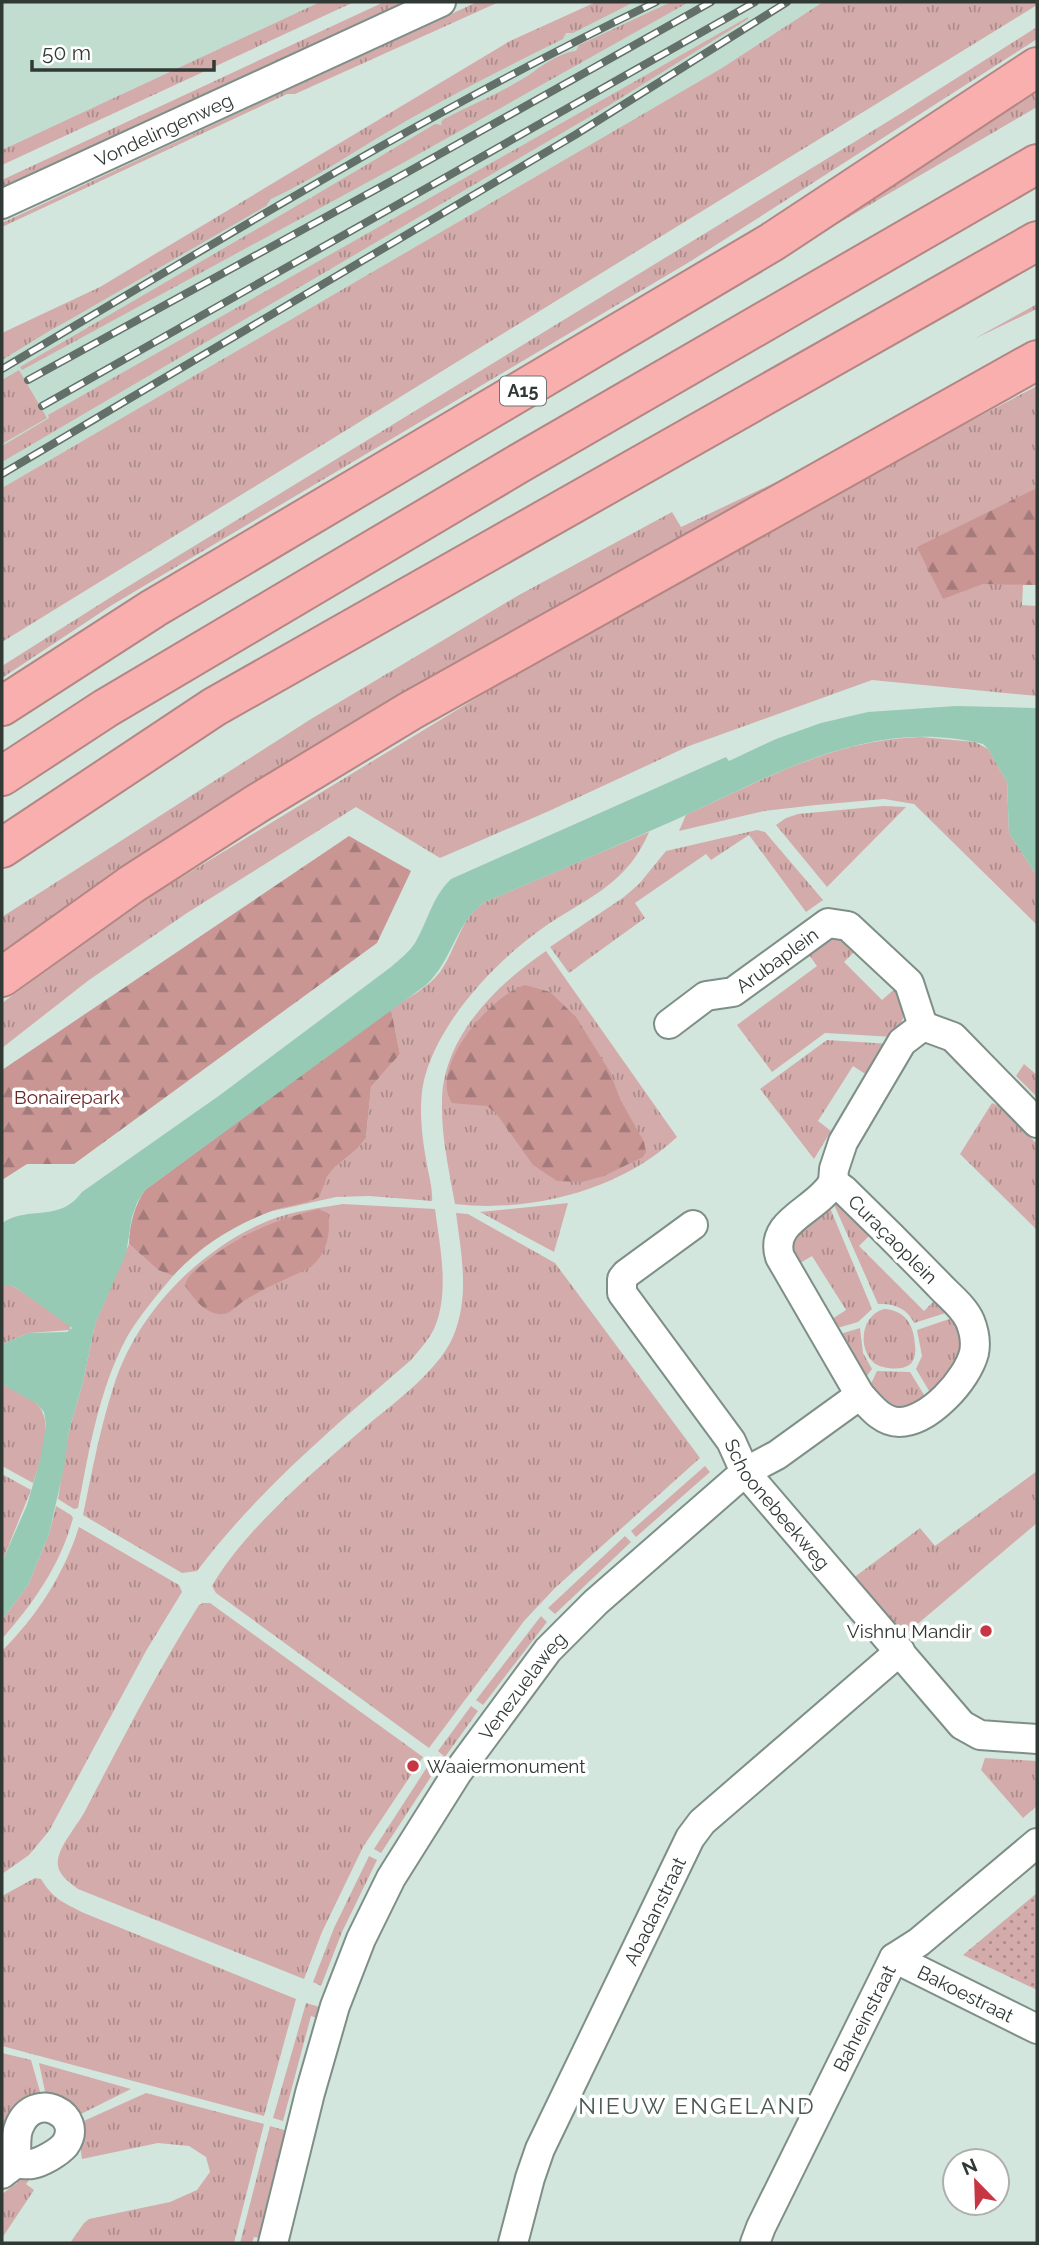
<svg xmlns="http://www.w3.org/2000/svg" width="1039" height="2245" font-family="Raleway,sans-serif">
<style>
.built{fill:#c1ddd0}
.grass{fill:url(#grass-tufts)}
.forest{fill:url(#forest-firs)}
.park{fill:url(#park-dots)}
.water{fill:#97cab4}
.lines{fill:none;stroke-linecap:round;stroke-linejoin:round}
.minor-casing{stroke:#7e8f87;stroke-width:32}
.highway-casing{stroke:#b38684;stroke-width:42}
.minor{stroke:#fff;stroke-width:28}
.highway{stroke:#f9afae;stroke-width:38}
.rail-casing{stroke:#636f69;stroke-width:8}
.rail{stroke:#fff;stroke-width:5;stroke-dasharray:16;stroke-linecap:butt}
.poi-dot{fill:#c63643;stroke:#fff;stroke-width:2.5}
.labels{text-anchor:middle;stroke-width:7;stroke-linejoin:round;paint-order:stroke}
.shield{fill:#fff;stroke:#6f7472;stroke-width:2}
.shield-label{font-size:18px;font-weight:bold;fill:#313935}
.street-label{font-size:19px;fill:#313935;stroke:#fff}
.park-label{font-size:19px;fill:#672729;stroke:#fff}
.poi-label{font-size:19px;fill:#313935;stroke:#fff;text-anchor:end}
.quarter-label{font-size:23px;letter-spacing:2px;fill:#495952;stroke:#fff}
</style>
<defs>
<pattern id="grass-tufts" width="24" height="20" patternUnits="userSpaceOnUse" patternTransform="scale(1.75)"><rect width="24" height="20" fill="#d3abaa"/><path d="M3 7l-1-3M5 7V3M7 7l1-3M15 17l-1-3M17 17v-4M19 17l1-3" fill="none" stroke="#ac8c8b"/></pattern>
<pattern id="forest-firs" width="22" height="20" patternUnits="userSpaceOnUse" patternTransform="scale(1.75)"><rect width="22" height="20" fill="#c99694"/><path d="M5 1l3.5 6h-7zM16 11l3.5 6h-7z" fill="#a47b7a"/></pattern>
<pattern id="park-dots" width="8" height="8" patternUnits="userSpaceOnUse" patternTransform="scale(1.75)"><rect width="8" height="8" fill="#d3abaa"/><path d="M2 2h.1M6 6h.1" fill="none" stroke="#ac8c8b" stroke-width="1.8" stroke-linecap="round"/></pattern>
</defs>
<rect width="100%" height="100%" fill="#d2e6dd"/>
<path class="built" d="M 2,2 L 320,2 L 2,150 Z
M 605,2 L 823,2 L 722,68 L 2,488 L 2,351 Z"/>
<path class="grass" d="M 320,2 L 354,2 L 2,165 L 2,150 Z
M 384,2 L 404,2 L 2,190 L 2,180 Z
M 477,2 L 499,2 L 295,94 L 287,94 L 2,227 L 2,223 Z
M 596,2 L 634,2 L 573,33 L 566,33 L 563,39 C 510,65 457,92 406,121 C 361,147 318,177 271,199 L 266,206 L 71,319 C 48,331 25,346 2,360 L 2,333 L 100,287 L 510,41 Z
M 671,2 L 689,2 L 401,164 L 22,370 L 20,367 L 310,198 L 311,199 L 312,197 L 435,124 L 442,125 L 441,122 L 444,119 C 472,104 503,92 529,75 C 541,66 561,52 576,51 L 579,45 Z
M 823,2 L 1037,2 L 1037,5 L 2,642 L 2,488 L 722,68 Z
M 748,17 L 748,19 L 608,106 L 2,462 L 2,446 L 49,418 L 48,415 Z
M 1037,27 L 1037,39 L 691,261 L 112,605 L 2,678 L 2,666 L 119,592 L 900,114 Z
M 1037,78 L 1037,107 L 767,265 Z
M 1037,304 L 1037,309 L 974,339 Z
M 19,370 L 47,418 L 2,444 L 2,380 Z
M 1037,386 L 1037,585 L 1023,585 L 1022,605 L 1037,606 L 1037,696 L 872,680 L 689,746 L 549,811 L 440,858 L 356,807 L 187,913 L 89,980 L 2,1048 L 2,1003 L 144,900 L 506,680 L 884,467 Z
M 806,468 L 2,967 L 2,917 L 311,719 L 519,595 L 672,512 L 681,527 Z
M 921,737 L 975,742 L 988,749 L 1007,782 L 1009,833 L 1037,876 L 1037,925 L 914,804 L 884,799 L 816,805 L 764,811 L 679,831 L 686,815 C 765,779 832,740 921,737 Z
M 883,806 L 906,807 L 827,887 L 776,825 L 786,818 L 798,814 Z
M 757,830 L 765,832 L 823,900 L 806,912 L 749,835 L 711,860 L 706,854 L 635,903 L 645,918 L 569,973 L 550,947 L 624,897 L 639,884 L 666,851 Z
M 649,832 C 625,889 581,899 536,933 C 490,967 438,1024 424,1080 C 418,1107 422,1137 427,1165 C 429,1176 433,1190 432,1201 L 369,1196 L 336,1197 L 273,1211 L 318,1197 L 327,1177 L 334,1168 L 357,1149 L 366,1138 L 371,1087 L 400,1054 L 391,1009 C 407,998 428,988 440,972 C 457,948 460,918 485,902 Z
M 838,934 L 858,948 L 844,962 L 882,1000 L 897,987 C 907,1013 907,1012 894,1037 L 825,1033 L 772,1072 L 737,1025 L 817,966 L 804,948 Z
M 546,951 L 677,1137 C 621,1190 531,1213 455,1204 C 449,1170 441,1136 442,1101 C 443,1037 496,985 546,951 Z
M 827,1040 L 890,1044 L 870,1077 L 853,1066 L 818,1121 L 831,1131 L 814,1159 L 760,1089 Z
M 1024,1064 L 1037,1075 L 1037,1097 L 1016,1076 Z
M 992,1103 L 999,1106 L 1037,1144 L 1037,1230 L 960,1154 Z
M 836,1196 L 873,1232 L 859,1246 L 924,1311 L 938,1297 L 952,1311 L 914,1323 C 907,1308 894,1303 878,1304 L 832,1200 Z
M 568,1203 L 554,1252 L 480,1212 Z
M 828,1203 L 872,1309 L 858,1322 L 834,1329 L 829,1321 L 846,1310 L 812,1256 L 795,1266 L 788,1240 Z
M 343,1204 L 435,1209 C 440,1247 450,1293 434,1329 C 428,1341 419,1350 411,1360 C 335,1426 258,1490 197,1571 L 182,1573 L 83,1515 C 92,1472 100,1428 114,1385 C 137,1313 200,1248 270,1220 C 293,1211 319,1208 343,1204 Z
M 456,1213 L 468,1214 L 555,1263 L 700,1458 L 555,1588 L 524,1621 L 429,1748 L 216,1593 L 212,1586 C 244,1530 314,1471 363,1429 C 393,1403 444,1368 456,1329 C 469,1291 461,1252 456,1213 Z
M 129,1244 L 158,1270 L 173,1276 C 157,1295 140,1315 127,1337 C 99,1389 89,1450 78,1508 L 74,1509 L 58,1499 L 69,1431 L 83,1382 L 95,1324 Z
M 2,1285 L 10,1285 L 18,1289 L 70,1325 L 70,1330 L 29,1333 L 2,1344 Z
M 884,1309 C 905,1310 914,1325 915,1345 C 916,1352 915,1361 909,1365 C 901,1371 880,1369 873,1362 C 857,1346 862,1315 884,1309 Z
M 958,1316 L 963,1324 L 961,1362 L 931,1394 L 916,1369 L 922,1356 L 917,1330 Z
M 860,1328 L 863,1353 L 872,1369 L 864,1380 L 837,1335 Z
M 877,1371 L 910,1372 L 926,1398 L 913,1408 L 896,1410 L 869,1388 Z
M 2,1384 C 13,1390 27,1395 36,1403 C 56,1422 40,1461 33,1483 L 2,1466 Z
M 705,1466 L 710,1472 L 636,1537 L 631,1531 Z
M 1037,1471 L 1037,1523 L 901,1638 L 852,1579 L 920,1528 L 935,1546 Z
M 2,1474 L 31,1490 L 2,1562 Z
M 56,1506 L 71,1515 L 73,1518 C 60,1566 34,1602 2,1639 L 2,1620 L 28,1585 L 49,1534 Z
M 79,1527 L 179,1585 L 182,1592 L 146,1651 L 49,1831 L 29,1855 L 2,1874 L 2,1651 C 37,1616 64,1574 79,1527 Z
M 625,1536 L 631,1542 L 555,1614 L 548,1608 Z
M 203,1603 L 210,1603 L 423,1757 L 363,1847 L 322,1932 L 304,1979 L 78,1889 C 69,1882 56,1874 58,1860 C 59,1847 77,1825 84,1813 C 121,1742 157,1672 199,1605 Z
M 541,1616 L 547,1622 L 483,1705 L 476,1700 Z
M 471,1706 L 478,1711 L 445,1757 L 438,1751 Z
M 985,1758 L 1037,1761 L 1037,1806 L 1023,1818 L 981,1770 Z
M 431,1761 L 438,1766 L 381,1853 L 374,1849 Z
M 369,1856 L 377,1860 L 342,1932 L 321,1986 L 313,1982 L 334,1928 Z
M 35,1878 L 41,1879 C 53,1899 64,1903 84,1913 L 296,1999 L 264,2116 L 2,2046 L 2,1896 Z
M 306,2003 L 323,2008 L 320,2019 L 311,2016 L 283,2121 L 273,2118 Z
M 2,2053 L 31,2060 L 41,2095 L 14,2109 L 9,2116 L 2,2160 Z
M 39,2063 L 131,2089 L 75,2117 L 46,2096 Z
M 146,2093 L 264,2124 L 234,2243 L 70,2243 L 84,2223 L 89,2219 L 170,2202 L 197,2190 L 210,2172 L 206,2157 L 189,2146 L 158,2143 L 82,2159 L 77,2124 Z
M 270,2126 L 287,2131 L 260,2238 L 254,2237 L 252,2243 L 240,2243 Z
M 14,2177 L 30,2179 L 26,2184 L 34,2190 L 2,2238 L 2,2194 L 17,2183 Z"/>
<path class="forest" d="M 1037,488 L 1037,585 L 983,584 L 943,599 L 917,547 Z
M 349,836 L 411,871 L 377,943 L 74,1164 L 27,1164 L 2,1180 L 2,1070 Z
M 525,985 L 550,992 L 576,1017 L 610,1072 L 620,1099 L 644,1142 L 646,1152 L 643,1157 L 604,1176 L 582,1182 L 557,1181 L 533,1165 L 496,1113 L 487,1106 L 452,1103 C 428,1068 491,995 525,985 Z
M 391,1009 L 400,1054 L 371,1087 L 366,1138 L 357,1149 L 334,1168 L 327,1177 L 319,1197 C 304,1204 287,1206 272,1211 C 234,1225 200,1246 173,1276 L 158,1270 L 129,1244 C 130,1223 134,1207 145,1190 Z
M 318,1209 L 328,1213 C 331,1234 327,1253 311,1267 C 288,1279 262,1288 241,1303 C 234,1308 228,1316 218,1314 C 202,1311 194,1298 185,1286 C 186,1276 198,1268 205,1262 C 242,1233 273,1221 318,1209 Z"/>
<path class="park" d="M 1037,1893 L 1037,1990 L 963,1955 Z"/>
<path class="water" d="M 956,706 L 1037,708 L 1037,876 L 1009,833 L 1007,782 L 988,749 L 983,744 C 870,716 775,775 675,820 C 612,848 549,875 485,902 C 456,921 453,960 426,985 L 145,1190 L 137,1203 L 132,1217 L 126,1254 L 95,1324 L 83,1382 L 69,1431 L 64,1468 L 49,1534 L 28,1585 L 2,1620 L 2,1562 L 27,1505 L 40,1460 L 46,1425 L 44,1412 L 37,1404 L 2,1384 L 2,1344 L 29,1333 L 67,1332 L 72,1328 L 18,1289 L 10,1285 L 2,1285 L 2,1223 C 29,1205 60,1223 82,1192 L 220,1095 L 391,967 C 400,959 409,952 415,943 C 428,921 432,897 451,879 L 726,757 L 729,761 L 776,739 L 821,723 L 868,712 Z"/>
<g class="lines">
<g class="minor-casing">
<g id="minor">
<path id="s1" d="M 2,204 L 441,2"/>
<path id="s2" d="M 669,1024 L 706,996 L 733,992 L 828,923 L 848,926 L 909,983 L 923,1026 L 902,1042 L 843,1142 L 834,1169 L 833,1182"/>
<path d="M 923,1026 L 953,1037 L 1037,1123"/>
<path d="M 833,1182 L 844,1190 C 876,1221 908,1253 939,1285 C 949,1296 964,1307 970,1321 C 974,1331 976,1343 974,1353 C 967,1380 929,1422 899,1422 C 882,1422 870,1406 860,1395 L 780,1257 C 768,1220 819,1210 833,1182 Z"/>
<path id="s3" d="M 693,1225 L 626,1274 L 622,1279 L 622,1293 L 731,1441 L 745,1472 L 962,1725 L 980,1735 L 1037,1739"/>
<path id="s4" d="M 894,1958 L 1037,2029"/>
<path d="M 2,2174 C 6,2171 11,2166 15,2165 C 20,2163 27,2165 32,2164 C 42,2162 58,2153 65,2145 C 86,2115 34,2088 19,2127 C 14,2138 18,2152 15,2165"/>
<path id="s5" d="M 273,2243 L 310,2093 L 335,2006 L 361,1939 L 391,1878 L 457,1773 L 548,1650 L 596,1602 L 745,1472 L 777,1455 L 860,1395"/>
<path id="s6" d="M 513,2243 L 530,2178 L 540,2149 L 690,1838 L 702,1822 L 900,1651"/>
<path id="s7" d="M 755,2243 L 761,2227 L 894,1958 L 919,1942 L 1037,1843"/>
</g>
</g>
<g class="highway-casing">
<path id="highway" d="M 2,706 L 154,608 L 772,242 L 1037,67
M 2,776 L 106,708 L 518,464 L 1037,164
M 2,848 L 214,707 L 1037,241
M 2,977 L 132,884 L 258,803 L 410,711 L 1037,360"/>
</g>
<use href="#minor" class="minor"/>
<use href="#highway" class="highway"/>
<g class="rail-casing">
<path id="rail" d="M 2,369 C 217,242 430,110 656,2
M 28,380 L 406,173 L 711,2
M 42,406 L 755,2
M 2,474 L 575,135 L 787,2"/>
</g>
<use href="#rail" class="rail"/>
</g>
<g class="poi-dot">
<circle cx="986" cy="1631" r="7"/>
<circle cx="413" cy="1766" r="7"/>
</g>
<g class="labels">
<rect class="shield" x="500" y="376.5" width="46" height="29" rx="5"/>
<g class="shield-label">
<text x="523" y="397">A15</text>
</g>
<g class="street-label">
<text dy="7" stroke="none"><textPath href="#s1" startOffset="178">Vondelingenweg</textPath></text>
<text dy="7" stroke="none"><textPath href="#s2" startOffset="128">Arubaplein</textPath></text>
<text transform="translate(893 1239) rotate(45)" y="7">Curaçaoplein</text>
<text dy="7" stroke="none"><textPath href="#s3" startOffset="366">Schoonebeekweg</textPath></text>
<text dy="7" stroke="none"><textPath href="#s5" startOffset="618">Venezuelaweg</textPath></text>
<text dy="7" stroke="none"><textPath href="#s6" startOffset="362">Abadanstraat</textPath></text>
<text dy="7" stroke="none"><textPath href="#s4" startOffset="80">Bakoestraat</textPath></text>
<text dy="7" stroke="none"><textPath href="#s7" startOffset="250">Bahreinstraat</textPath></text>
</g>
<g class="park-label">
<text x="67" y="1104">Bonairepark</text>
</g>
<g class="poi-label">
<text x="972" y="1638">Vishnu Mandir</text>
<text x="427" y="1773" text-anchor="start">Waaiermonument</text>
</g>
<g class="quarter-label">
<text x="697" y="2114">NIEUW ENGELAND</text>
</g>
</g>
<rect width="1039" height="2245" fill="none" stroke="#313935" stroke-width="7"/>
<g transform="translate(976 2182) rotate(337)"><circle r="33" fill="#ffffff" stroke="#adb0ae" stroke-width="2"/>
<path d="M0-5L12 26L0 18L-12 26Z" fill="#c63643"/>
<text y="-10" font-size="19" font-weight="bold" text-anchor="middle" fill="#313935">N</text>
</g>
<path d="M32 60v10h182v-10" fill="none" stroke="#313935" stroke-width="3.5"/>
<text x="42" y="60" font-size="21" fill="#313935" stroke="#ffffff" stroke-width="5" paint-order="stroke">50 m</text>
</svg>
